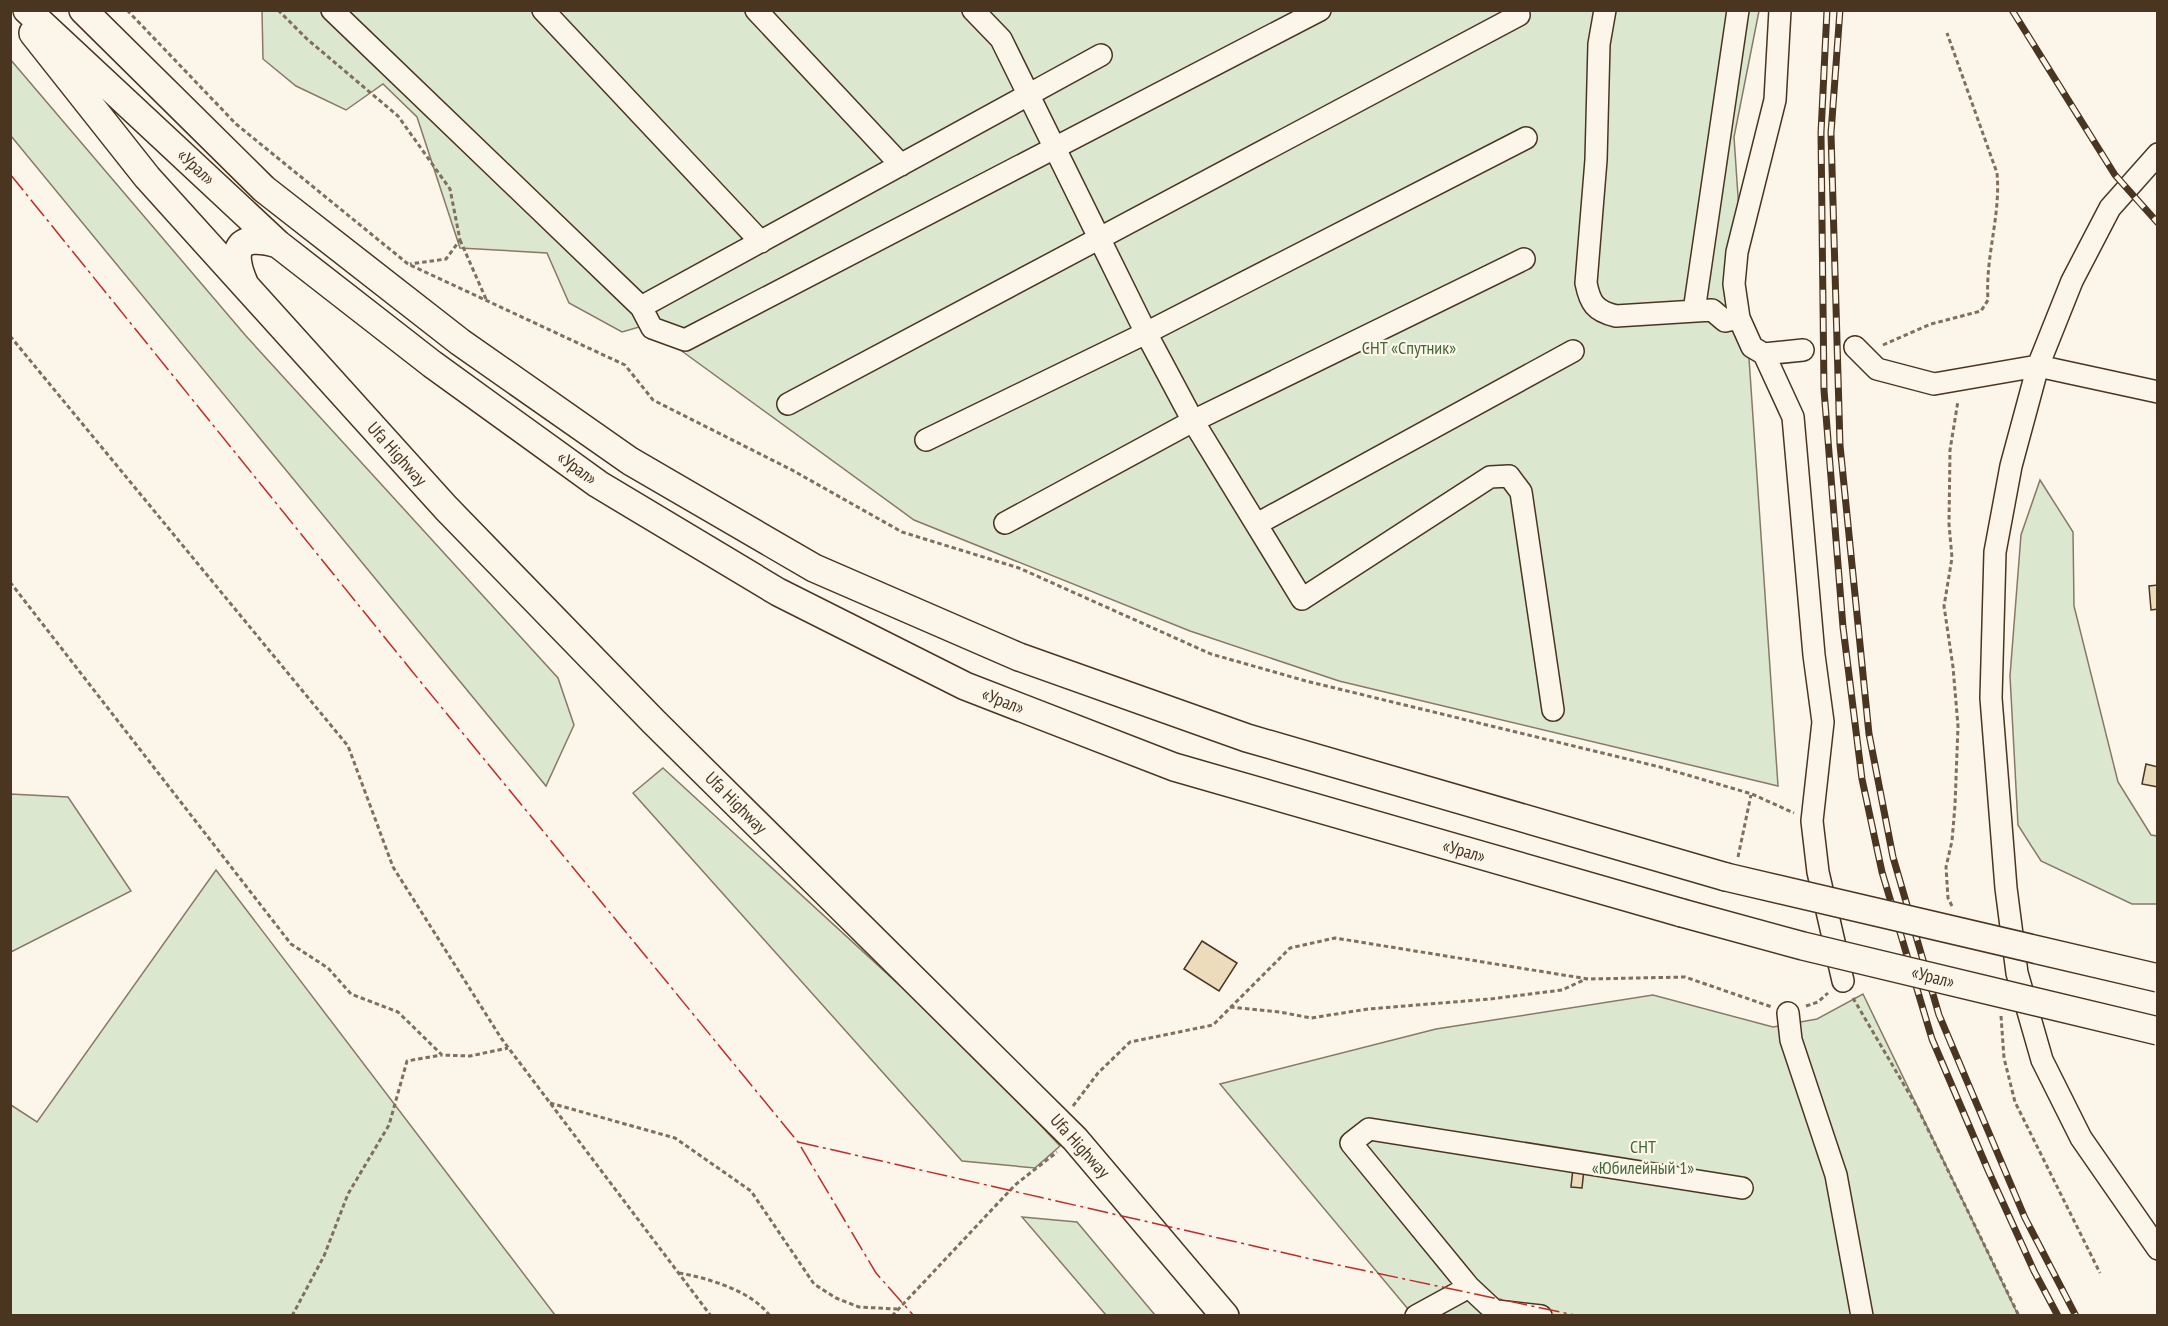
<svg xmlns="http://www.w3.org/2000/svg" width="2168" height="1326" font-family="'PT Sans Narrow',sans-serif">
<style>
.green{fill:#dce7d0;stroke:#887966;stroke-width:1.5}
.building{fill:#ecdcbc;stroke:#4a3520;stroke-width:1.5}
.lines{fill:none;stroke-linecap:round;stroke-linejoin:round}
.minor-casing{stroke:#4a3520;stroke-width:24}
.major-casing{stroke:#4a3520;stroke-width:30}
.path{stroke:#7f6f5c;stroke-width:3;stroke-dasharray:4.5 3;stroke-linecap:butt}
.minor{stroke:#fbf6e9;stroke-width:21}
.major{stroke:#fbf6e9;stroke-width:27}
.rail-casing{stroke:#4a3520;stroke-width:7}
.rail{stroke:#fbf6e9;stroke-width:4.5;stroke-dasharray:14;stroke-linecap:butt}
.major-bridge-casing{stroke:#4a3520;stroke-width:30;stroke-linecap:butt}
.major-bridge{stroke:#fbf6e9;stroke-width:27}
.power{stroke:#c62828;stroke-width:1.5;stroke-dasharray:21 4.5 3 4.5;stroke-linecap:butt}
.labels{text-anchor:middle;stroke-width:4.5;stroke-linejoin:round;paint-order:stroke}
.street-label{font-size:18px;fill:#4a3520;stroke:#fbf6e9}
.park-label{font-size:18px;fill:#436837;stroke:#fbf6e9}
</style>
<rect width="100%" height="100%" fill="#fbf6e9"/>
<path class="green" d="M 262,11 L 1759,11 L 1734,137 L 1778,786 L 1339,681 L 1190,631 L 914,520 L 646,325 L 622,332 L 569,303 L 547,253 L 460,248 L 417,117 L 383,84 L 346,110 L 296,86 L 263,59 Z
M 10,59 L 246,336 L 558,678 L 574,725 L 546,786 L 11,136 Z
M 2040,480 L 2073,532 L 2074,606 L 2118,782 L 2151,835 L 2157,836 L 2157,904 L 2132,904 L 2041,861 L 2018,825 L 2010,676 L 2021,535 Z
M 663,768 L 967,1047 L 1060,1146 L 1035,1168 L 962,1161 L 633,793 Z
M 10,794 L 68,797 L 131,891 L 11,952 Z
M 216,870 L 555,1315 L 11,1315 L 11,1105 L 37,1122 Z
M 1863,994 L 2018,1315 L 1413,1315 L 1220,1084 L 1436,1029 L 1653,995 L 1773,1027 L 1817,1019 Z
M 1022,1217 L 1077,1222 L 1155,1315 L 1106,1315 Z"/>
<path class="building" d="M 2158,585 L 2158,609 L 2151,610 L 2149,586 Z
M 2146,764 L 2158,767 L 2158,787 L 2142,784 Z
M 1202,941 L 1237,963 L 1219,991 L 1184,969 Z
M 1573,1168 L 1584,1169 L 1582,1188 L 1571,1187 Z"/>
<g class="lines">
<g class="minor-casing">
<path id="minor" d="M 332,10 L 641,307 L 652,328 L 685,340 L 1320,10
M 543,10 L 761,242
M 756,10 L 901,165
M 973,10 L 1001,39 L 1146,333 L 1193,421 L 1302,599 L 1490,477 L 1509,476 L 1521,492 L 1553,710
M 1605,10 L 1599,44 L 1596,160 L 1586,283 C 1590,303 1595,311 1616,316 L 1712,310 L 1725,321 L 1739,318
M 1780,10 L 1775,100 L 1737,252 L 1734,284 L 1739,318 L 1752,347 L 1764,354 L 1793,417 L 1814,655 L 1823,722 L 1812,821 L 1818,872 L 1843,981
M 2158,154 L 2110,208 L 2072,281 L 2038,366 L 2011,466 L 1995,552 L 1991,698 L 2006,888 L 2017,973 L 2042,1060 L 2081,1138 L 2158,1249
M 641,307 L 1101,55
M 1694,311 L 1738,10
M 1855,347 L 1877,369 L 1934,384 L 2038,366 L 2158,392
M 1764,354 L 1803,350
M 788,404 L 1519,15
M 926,440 L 1146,333 L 1526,138
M 1005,523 L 1193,421 L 1524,259
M 1257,524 L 1573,351
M 1788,1013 L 1791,1040 L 1836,1175 L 1862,1316
M 1497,1311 L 1541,1316
M 1416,1316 L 1469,1287
M 1500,1316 L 1469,1287 L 1351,1143 L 1369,1129 L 1742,1188"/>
</g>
<g class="major-casing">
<path id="major" d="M 27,10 L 278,244 L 432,364 L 598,484 L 778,592 L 965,686 L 1174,767 L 1682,913
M 83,10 L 264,189 L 460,342 L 630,461 L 814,568 L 1019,657 L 1247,738 L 1726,877
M 33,33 L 147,177 L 446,508 L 654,722 L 1075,1139 L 1225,1316
M 245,285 C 229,250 237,232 278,244"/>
</g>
<path class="path" d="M 127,10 L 236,124 L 408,264 L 625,365 L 653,400 L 792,470 L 902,532 L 1019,568 L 1211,654 L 1306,681 L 1660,767 L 1752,794 L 1794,813
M 278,10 L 307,39 L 398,116 L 450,189 L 460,240 L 446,259 L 410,264
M 460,240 L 486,299
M 10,336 L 348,746 L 393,867 L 501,1038 L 711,1316
M 1883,345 L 1931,324 L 1981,311 L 1988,300 C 1985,257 2001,215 1997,173 L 1947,33
M 10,582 L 291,944 L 328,968 L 351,994 L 398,1012 L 442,1055 L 470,1056 L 508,1048
M 1738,857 L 1751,795
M 1952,906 L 1948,898 L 1946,867 L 1952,841 L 1955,805 L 1958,726 L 1953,667 L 1944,606 L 1952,558 L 1949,524 L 1950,450 L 1958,401
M 1853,998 L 1917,1107 L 2019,1316
M 1806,1006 L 1818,1002 L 1828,993
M 1230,1007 L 1280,1012 L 1311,1018 L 1368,1009 L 1490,999 L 1562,990 L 1586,979
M 2001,1016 L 2004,1058 L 2015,1102 L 2100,1273
M 550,1103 L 675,1138 L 751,1191 L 814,1284 L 836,1298 L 859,1307 L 897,1309
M 1073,1106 L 1098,1073 L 1130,1042 L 1213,1025 L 1290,948 L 1335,938 L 1588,979 L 1685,977 L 1772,1007
M 679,1273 C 708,1278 752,1291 770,1316
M 292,1316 L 324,1256 L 348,1194 L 389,1125 L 407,1061 L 442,1055
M 892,1316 L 1015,1185 L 1057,1152"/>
<use href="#minor" class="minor"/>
<use href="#major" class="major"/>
<g class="rail-casing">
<path id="rail" d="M 1827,10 L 1821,133 L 1824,390 L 1843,627 L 1862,779 L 1882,872 L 1932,1039 L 1988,1170 L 2034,1271 L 2058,1316
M 1840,10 L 1831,133 L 1840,445 L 1869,734 L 1893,857 L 1939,1015 L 2025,1218 L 2076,1316
M 2012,10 L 2115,175 L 2158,223"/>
</g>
<use href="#rail" class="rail"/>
<g class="major-bridge-casing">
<path id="major-bridge" d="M 1726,877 L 2158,978
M 1682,913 L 1803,946 L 2158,1031"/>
</g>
<use href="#major-bridge" class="major-bridge"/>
<path class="power" d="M 10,174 L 411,670 L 798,1142 L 876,1273 L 914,1316
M 798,1142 L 1324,1262 L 1579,1316"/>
</g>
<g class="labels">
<g class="street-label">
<text transform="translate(196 167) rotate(43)" y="6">«Урал»</text>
<text transform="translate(397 454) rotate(48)" y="6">Ufa Highway</text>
<text transform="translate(577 468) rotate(36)" y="6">«Урал»</text>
<text transform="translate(1003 701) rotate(21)" y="6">«Урал»</text>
<text transform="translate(736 803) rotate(45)" y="6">Ufa Highway</text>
<text transform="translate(1464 851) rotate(16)" y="6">«Урал»</text>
<text transform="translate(1933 977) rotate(14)" y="6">«Урал»</text>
<text transform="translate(1080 1146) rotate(48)" y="6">Ufa Highway</text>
</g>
<g class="park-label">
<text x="1409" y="354">СНТ «Спутник»</text>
<text x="1643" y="1153">СНТ<tspan x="1643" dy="21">«Юбилейный 1»</tspan></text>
</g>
</g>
<rect width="2168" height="1326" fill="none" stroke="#4a3520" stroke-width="24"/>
</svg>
